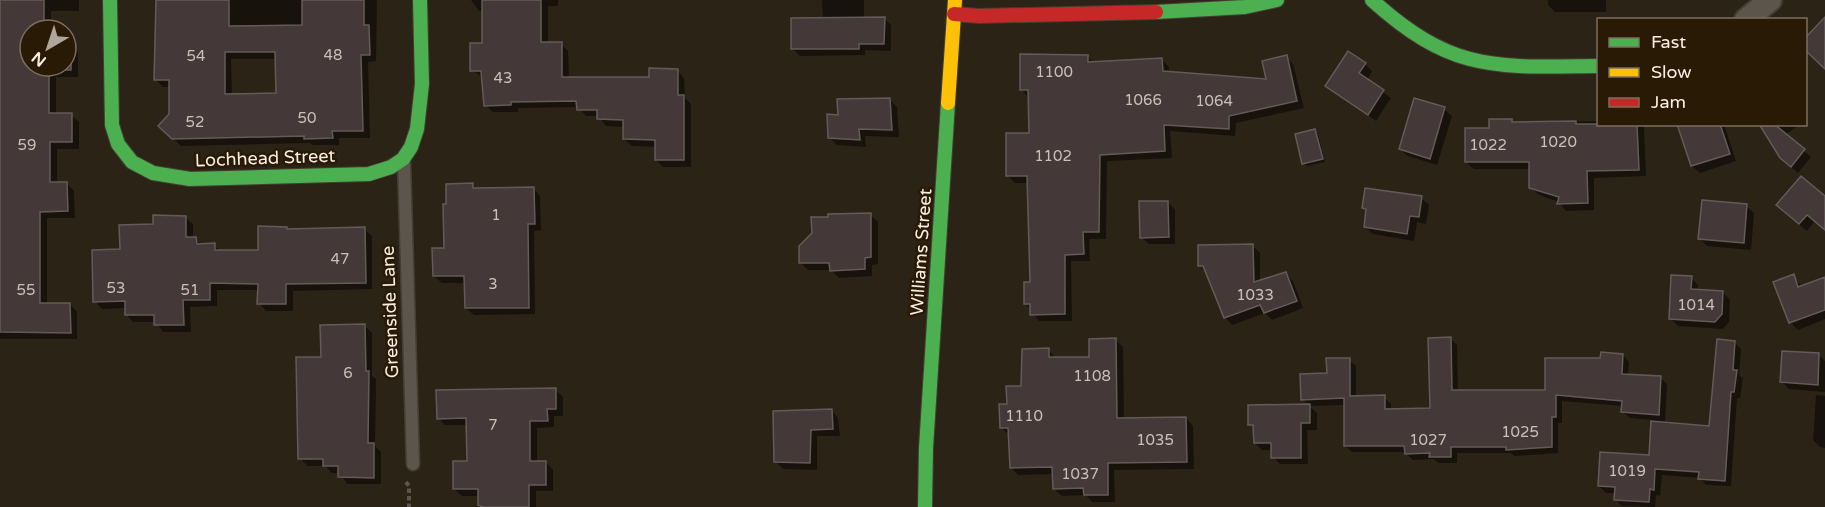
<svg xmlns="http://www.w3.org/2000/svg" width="1825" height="507" font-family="'Varela Round',sans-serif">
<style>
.shadow{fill:#0007;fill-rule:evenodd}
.building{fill:#443838;stroke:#645b58;stroke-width:1.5;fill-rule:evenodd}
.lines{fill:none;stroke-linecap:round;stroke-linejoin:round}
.lane-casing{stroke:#443e34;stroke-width:15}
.street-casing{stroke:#443e34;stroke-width:26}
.fast-casing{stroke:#443e34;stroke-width:16}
.slow-casing{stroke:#443e34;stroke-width:16}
.jam-casing{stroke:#443e34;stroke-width:16}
.path{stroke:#5c564e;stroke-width:4;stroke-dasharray:4.5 3;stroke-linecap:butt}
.lane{stroke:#5b554c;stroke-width:12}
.street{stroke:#5b554c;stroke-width:22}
.fast{stroke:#4caf50;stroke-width:14}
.slow{stroke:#ffc107;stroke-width:14}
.jam{stroke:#c62828;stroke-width:14}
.labels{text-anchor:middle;stroke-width:5;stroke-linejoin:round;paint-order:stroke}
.number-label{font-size:15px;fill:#cbc0b7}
.street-label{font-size:18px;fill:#f8eee1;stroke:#291a05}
</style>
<rect width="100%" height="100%" fill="#2b2316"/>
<path class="shadow" d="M 0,0 L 79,0 L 79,11 L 51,11 L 51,30 L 30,30 L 30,66 L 66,66 L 66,44 L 71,44 L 78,52 L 78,77 L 56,77 L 56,115 L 71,115 L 79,122 L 79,149 L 57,149 L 57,184 L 67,184 L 74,191 L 75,218 L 47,218 L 47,304 L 70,304 L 77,312 L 77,339 L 0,339 Z
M 157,0 L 377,0 L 376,61 L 368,62 L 370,138 L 339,138 L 339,145 L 313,145 L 310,143 L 181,146 L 160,126 L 171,114 L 171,87 L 163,87 L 156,80 ZM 231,59 L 277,59 L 277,94 L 232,95 Z
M 471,0 L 558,0 L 558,6 L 548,6 L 548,44 L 561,44 L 568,51 L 569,78 L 650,78 L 677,70 L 684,78 L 685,98 L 691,104 L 691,167 L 663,167 L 656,160 L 656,147 L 632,146 L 624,139 L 624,127 L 606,126 L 598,116 L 586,116 L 578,107 L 518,108 L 518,112 L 493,112 L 485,105 L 483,78 L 472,70 L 484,45 L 484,11 L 479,11 Z
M 822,0 L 864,0 L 864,18 L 884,18 L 891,25 L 891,51 L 865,50 L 865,55 L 800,56 L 793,49 L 823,19 Z
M 1548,0 L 1606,0 L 1606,12 L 1555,12 L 1548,5 Z
M 1087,56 L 1094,63 L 1162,60 L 1169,67 L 1169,73 L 1268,80 L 1286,57 L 1293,64 L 1304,108 L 1236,123 L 1235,136 L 1170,131 L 1172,158 L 1107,161 L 1106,239 L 1089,239 L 1090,261 L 1071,261 L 1072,321 L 1039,321 L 1025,303 L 1031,284 L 1029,183 L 1015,183 L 1008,176 L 1030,135 L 1028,97 L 1021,89 Z
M 1365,64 L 1372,71 L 1367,80 L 1391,98 L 1376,121 L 1327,85 Z
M 889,99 L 897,107 L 899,137 L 865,136 L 866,147 L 837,145 L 830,138 L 839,116 Z
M 1444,109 L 1452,116 L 1437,165 L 1408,156 L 1400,149 Z
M 1511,121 L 1514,123 L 1598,121 L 1598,124 L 1641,124 L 1644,127 L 1646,176 L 1594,178 L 1594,210 L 1566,211 L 1559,202 L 1539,195 L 1531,188 L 1531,169 L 1474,169 L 1466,162 L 1491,129 Z
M 1678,124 L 1724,124 L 1736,161 L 1700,173 L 1692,166 Z
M 1761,124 L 1800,124 L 1785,135 L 1811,157 L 1798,173 L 1788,165 Z
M 1315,131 L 1318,134 L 1325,162 L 1307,166 L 1304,163 Z
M 473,185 L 478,190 L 533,188 L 540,196 L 541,230 L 534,231 L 535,314 L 474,315 L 466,308 L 466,283 L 442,283 L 434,276 Z
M 1421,198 L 1429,205 L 1426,224 L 1417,222 L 1414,241 L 1373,234 L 1365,227 L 1368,212 L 1363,207 Z
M 1825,198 L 1825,230 L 1815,221 L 1807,231 L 1785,213 Z
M 1168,202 L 1175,210 L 1175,244 L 1149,244 L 1141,237 Z
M 1746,206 L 1754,213 L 1751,250 L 1707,246 L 1700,239 Z
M 870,215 L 878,222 L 878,264 L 872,265 L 872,276 L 839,278 L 831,270 L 808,270 L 801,263 Z
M 185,217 L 193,224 L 193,238 L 202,245 L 214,245 L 221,252 L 260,252 L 286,228 L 288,230 L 364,229 L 372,236 L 372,289 L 293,291 L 293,311 L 266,311 L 259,303 L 259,290 L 217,290 L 217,306 L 190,307 L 191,332 L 163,332 L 156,322 L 133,322 L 126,314 L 126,308 L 102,309 L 95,301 L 121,251 L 155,226 Z
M 1253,246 L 1260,253 L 1260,282 L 1286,274 L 1293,281 L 1303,308 L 1272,320 L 1265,313 L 1232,325 L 1225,317 L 1207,273 L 1199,265 Z
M 1793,276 L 1802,287 L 1825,278 L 1825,319 L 1798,330 L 1790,322 Z
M 1691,278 L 1698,285 L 1698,291 L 1723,292 L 1730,300 L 1729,322 L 1723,329 L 1678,326 L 1670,318 Z
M 365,326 L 372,333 L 372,376 L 376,379 L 375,446 L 381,452 L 381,484 L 347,484 L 340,473 L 332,473 L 325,466 L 307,466 L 300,458 L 322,358 Z
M 1451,339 L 1457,345 L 1458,392 L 1546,392 L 1602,360 L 1623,355 L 1629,362 L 1628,376 L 1660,378 L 1667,384 L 1665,424 L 1710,427 L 1734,342 L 1741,349 L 1739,375 L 1743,378 L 1740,398 L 1737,398 L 1731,486 L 1706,485 L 1700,478 L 1662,475 L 1660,496 L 1656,495 L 1655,507 L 1622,506 L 1615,499 L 1616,493 L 1606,493 L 1599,486 L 1650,456 L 1652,420 L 1630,418 L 1623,412 L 1623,406 L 1562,401 L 1562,423 L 1558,423 L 1558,453 L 1514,456 L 1511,453 L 1457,453 L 1457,463 L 1438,463 L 1434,459 L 1413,460 L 1405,452 L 1352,452 L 1345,446 L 1345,405 L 1309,406 L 1303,399 L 1328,374 L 1349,360 L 1356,366 L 1356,397 L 1384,397 L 1391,404 L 1391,410 L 1431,410 Z
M 1116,340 L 1123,347 L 1124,419 L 1186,418 L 1193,426 L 1194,469 L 1114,470 L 1115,502 L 1092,502 L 1086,495 L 1062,496 L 1054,489 L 1054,474 L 1018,475 L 1011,468 L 1009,435 L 1001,427 L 1009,405 L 1048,349 L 1056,359 L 1090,359 Z
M 1819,355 L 1825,361 L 1825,392 L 1789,389 L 1782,382 Z
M 556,390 L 563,397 L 563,416 L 554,416 L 554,427 L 537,428 L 537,462 L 546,462 L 553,470 L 553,491 L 536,491 L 536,507 L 483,507 L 480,496 L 462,496 L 454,489 L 468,462 L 468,425 L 445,425 L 438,418 Z
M 1816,395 L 1825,396 L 1825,448 L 1820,447 L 1813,440 Z
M 1309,406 L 1317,413 L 1317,430 L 1307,430 L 1308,464 L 1280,464 L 1273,457 L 1272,450 L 1262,450 L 1255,443 L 1255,429 L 1250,424 Z
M 831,410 L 838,418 L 840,436 L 817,436 L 817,470 L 783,469 L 776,462 Z"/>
<path class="building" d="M 0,0 L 44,0 L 44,30 L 30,30 L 30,66 L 66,66 L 66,43 L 71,43 L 71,70 L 49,70 L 49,113 L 72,113 L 72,142 L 50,142 L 50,182 L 67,182 L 68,211 L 40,212 L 40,303 L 70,303 L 71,333 L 0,332 Z
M 156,0 L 229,0 L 229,26 L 302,25 L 302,0 L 364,0 L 364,25 L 369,25 L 370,55 L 361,55 L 363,131 L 332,131 L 333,138 L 304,139 L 304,136 L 172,139 L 158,126 L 169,114 L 169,80 L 154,80 ZM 225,52 L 275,52 L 276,93 L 225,94 Z
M 482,0 L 541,0 L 541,42 L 562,42 L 562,77 L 649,77 L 649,68 L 678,69 L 678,95 L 684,95 L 684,160 L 655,160 L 655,140 L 623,139 L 623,120 L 597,119 L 597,110 L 577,110 L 576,101 L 511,102 L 511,105 L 484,106 L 481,71 L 470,71 L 470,43 L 482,43 Z
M 885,17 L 884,44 L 859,44 L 859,49 L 791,49 L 791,18 Z
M 1825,17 L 1825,69 L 1806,51 L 1806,37 Z
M 1348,51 L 1366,63 L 1359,73 L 1384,90 L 1368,115 L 1325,86 Z
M 1020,54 L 1088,55 L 1088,62 L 1162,58 L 1163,71 L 1266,79 L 1262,61 L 1287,55 L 1297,101 L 1229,116 L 1229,129 L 1164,125 L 1165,151 L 1100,155 L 1099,232 L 1083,232 L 1084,254 L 1065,255 L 1065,314 L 1030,315 L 1030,304 L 1024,304 L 1024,282 L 1030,282 L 1027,176 L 1006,176 L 1006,133 L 1029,133 L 1028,90 L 1020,90 Z
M 890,98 L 892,130 L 859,129 L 860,140 L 828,138 L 827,114 L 838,115 L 837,99 Z
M 1414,98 L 1445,107 L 1430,159 L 1399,149 Z
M 1489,119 L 1512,119 L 1512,122 L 1576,121 L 1576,124 L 1637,124 L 1639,170 L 1587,171 L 1588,203 L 1557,204 L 1559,197 L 1529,188 L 1529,162 L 1465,162 L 1465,128 L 1489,128 Z
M 1677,124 L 1720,124 L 1730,154 L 1691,166 Z
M 1759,124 L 1774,124 L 1805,149 L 1791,167 L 1780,158 Z
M 1315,129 L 1323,159 L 1302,164 L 1295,134 Z
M 1801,176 L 1825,196 L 1825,230 L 1807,215 L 1799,224 L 1776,205 Z
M 473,183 L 473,188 L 534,187 L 535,224 L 528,224 L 529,308 L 465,308 L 464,276 L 433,276 L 432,248 L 444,248 L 443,204 L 446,204 L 446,184 Z
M 1365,188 L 1422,196 L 1419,217 L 1410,216 L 1407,234 L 1364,227 L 1366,209 L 1362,208 Z
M 1702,200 L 1747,204 L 1744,243 L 1698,239 Z
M 1139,201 L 1168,201 L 1169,237 L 1140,238 Z
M 871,213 L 871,257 L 865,258 L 865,269 L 830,271 L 829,263 L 799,263 L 799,246 L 812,233 L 811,217 L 828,217 L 828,214 Z
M 153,215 L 186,216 L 186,237 L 196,237 L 197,244 L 215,243 L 215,250 L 258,250 L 258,226 L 287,227 L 287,229 L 365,227 L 366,283 L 286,284 L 286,304 L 257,304 L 258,284 L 210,283 L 210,300 L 183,300 L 184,325 L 154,325 L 154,315 L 125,315 L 125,301 L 93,302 L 92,250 L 120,249 L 119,225 L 153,224 Z
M 1253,244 L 1254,282 L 1286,272 L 1297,301 L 1264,313 L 1260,305 L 1224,318 L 1203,266 L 1198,266 L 1198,245 Z
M 1794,274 L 1798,287 L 1825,277 L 1825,310 L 1789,323 L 1773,282 Z
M 1671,275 L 1692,276 L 1691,289 L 1723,291 L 1722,314 L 1715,322 L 1669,319 Z
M 365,324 L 366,371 L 369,371 L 368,443 L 374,443 L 374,478 L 338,477 L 338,466 L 323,466 L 323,459 L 298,459 L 296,357 L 321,357 L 320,325 Z
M 1451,337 L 1452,390 L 1545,390 L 1545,358 L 1600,358 L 1601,352 L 1623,354 L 1622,374 L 1661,376 L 1659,415 L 1621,412 L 1622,401 L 1556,395 L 1556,417 L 1552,417 L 1552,447 L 1506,450 L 1506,447 L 1451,447 L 1451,457 L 1429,457 L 1430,453 L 1405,454 L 1404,446 L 1344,446 L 1344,398 L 1301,400 L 1300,374 L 1327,373 L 1326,358 L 1350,358 L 1350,396 L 1385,395 L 1385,409 L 1430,408 L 1428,338 Z
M 1116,338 L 1117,418 L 1186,417 L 1187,462 L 1108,463 L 1108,495 L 1084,495 L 1083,488 L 1053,489 L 1052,467 L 1010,468 L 1008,428 L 1000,428 L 999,404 L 1007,404 L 1006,386 L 1021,386 L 1022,349 L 1049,348 L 1049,357 L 1089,357 L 1089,339 Z
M 1717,339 L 1735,341 L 1733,370 L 1737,370 L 1734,392 L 1731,392 L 1725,481 L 1698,479 L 1699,472 L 1655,469 L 1654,490 L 1650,489 L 1649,502 L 1614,500 L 1615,487 L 1598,486 L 1600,452 L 1649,455 L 1651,421 L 1709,426 Z
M 1782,351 L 1819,353 L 1818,385 L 1780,382 Z
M 556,388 L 556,409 L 547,409 L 548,421 L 530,421 L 530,461 L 546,461 L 546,485 L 529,485 L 529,507 L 483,507 L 478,505 L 478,489 L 453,489 L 453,461 L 467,461 L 466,418 L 437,419 L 436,390 Z
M 1310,404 L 1310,423 L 1301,423 L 1301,458 L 1271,458 L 1271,443 L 1254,443 L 1253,425 L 1248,425 L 1248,405 Z
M 832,409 L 833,429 L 811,430 L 810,463 L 774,462 L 773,411 Z"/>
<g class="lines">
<g class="lane-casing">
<path id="lane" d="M 404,163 L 413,464"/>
</g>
<g class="street-casing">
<path id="street" d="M 1746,20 L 1770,0"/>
</g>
<g class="fast-casing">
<path id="fast" d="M 110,0 L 112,125 L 118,144 L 132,162 L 153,173 L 190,179 L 369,174 L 391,167 L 403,159 L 411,147 L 417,129 L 422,84 L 420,0
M 1372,0 C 1453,73 1495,67 1598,66
M 1156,12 L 1245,7 L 1277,0
M 925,507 L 926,448 L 948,103"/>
</g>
<g class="slow-casing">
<path id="slow" d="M 948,103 L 955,0"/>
</g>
<g class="jam-casing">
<path id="jam" d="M 954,14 L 979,16 L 1156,12"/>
</g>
<path class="path" d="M 406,482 L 409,486 L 409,507"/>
<use href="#lane" class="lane"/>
<use href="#street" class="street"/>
<use href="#fast" class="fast"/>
<use href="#slow" class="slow"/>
<use href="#jam" class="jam"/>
</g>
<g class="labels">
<g class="number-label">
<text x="333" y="60">48</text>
<text x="196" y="61">54</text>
<text x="1054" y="77">1100</text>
<text x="503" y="83">43</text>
<text x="1143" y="105">1066</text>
<text x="1214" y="106">1064</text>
<text x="307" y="123">50</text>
<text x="195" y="127">52</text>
<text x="1558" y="147">1020</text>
<text x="27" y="150">59</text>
<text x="1488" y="150">1022</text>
<text x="1053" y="161">1102</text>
<text x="496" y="220">1</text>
<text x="340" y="264">47</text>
<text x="493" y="289">3</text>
<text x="116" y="293">53</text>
<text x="26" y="295">55</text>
<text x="190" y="295">51</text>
<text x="1255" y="300">1033</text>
<text x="1696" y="310">1014</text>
<text x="348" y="378">6</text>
<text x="1092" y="381">1108</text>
<text x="1024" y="421">1110</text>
<text x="493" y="430">7</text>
<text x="1520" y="437">1025</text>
<text x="1155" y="445">1035</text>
<text x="1428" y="445">1027</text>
<text x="1627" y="476">1019</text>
<text x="1080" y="479">1037</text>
</g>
<g class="street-label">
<text transform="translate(265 158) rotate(-2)" y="6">Lochhead Street</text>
<text transform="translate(921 252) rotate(-86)" y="6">Williams Street</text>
<text transform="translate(390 312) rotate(-92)" y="6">Greenside Lane</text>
</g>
</g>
<rect x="1597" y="18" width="210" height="108" fill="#291a05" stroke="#7c6f5d" stroke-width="1.5"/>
<rect x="1609" y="38" width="30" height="9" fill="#4caf50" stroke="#7c6f5d" stroke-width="1.5"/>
<text x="1651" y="48" font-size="18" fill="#f8eee1">Fast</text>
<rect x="1609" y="68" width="30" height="9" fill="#ffc107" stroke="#7c6f5d" stroke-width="1.5"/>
<text x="1651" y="78" font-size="18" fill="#f8eee1">Slow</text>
<rect x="1609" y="98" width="30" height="9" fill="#c62828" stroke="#7c6f5d" stroke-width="1.5"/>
<text x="1651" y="108" font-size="18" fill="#f8eee1">Jam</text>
<g transform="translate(48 48) rotate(219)"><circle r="28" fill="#291a05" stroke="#7c6f5d" stroke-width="1.5"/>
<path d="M0-4.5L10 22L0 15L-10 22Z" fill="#b0a79a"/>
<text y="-9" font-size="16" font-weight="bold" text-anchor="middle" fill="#f8eee1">N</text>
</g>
</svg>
